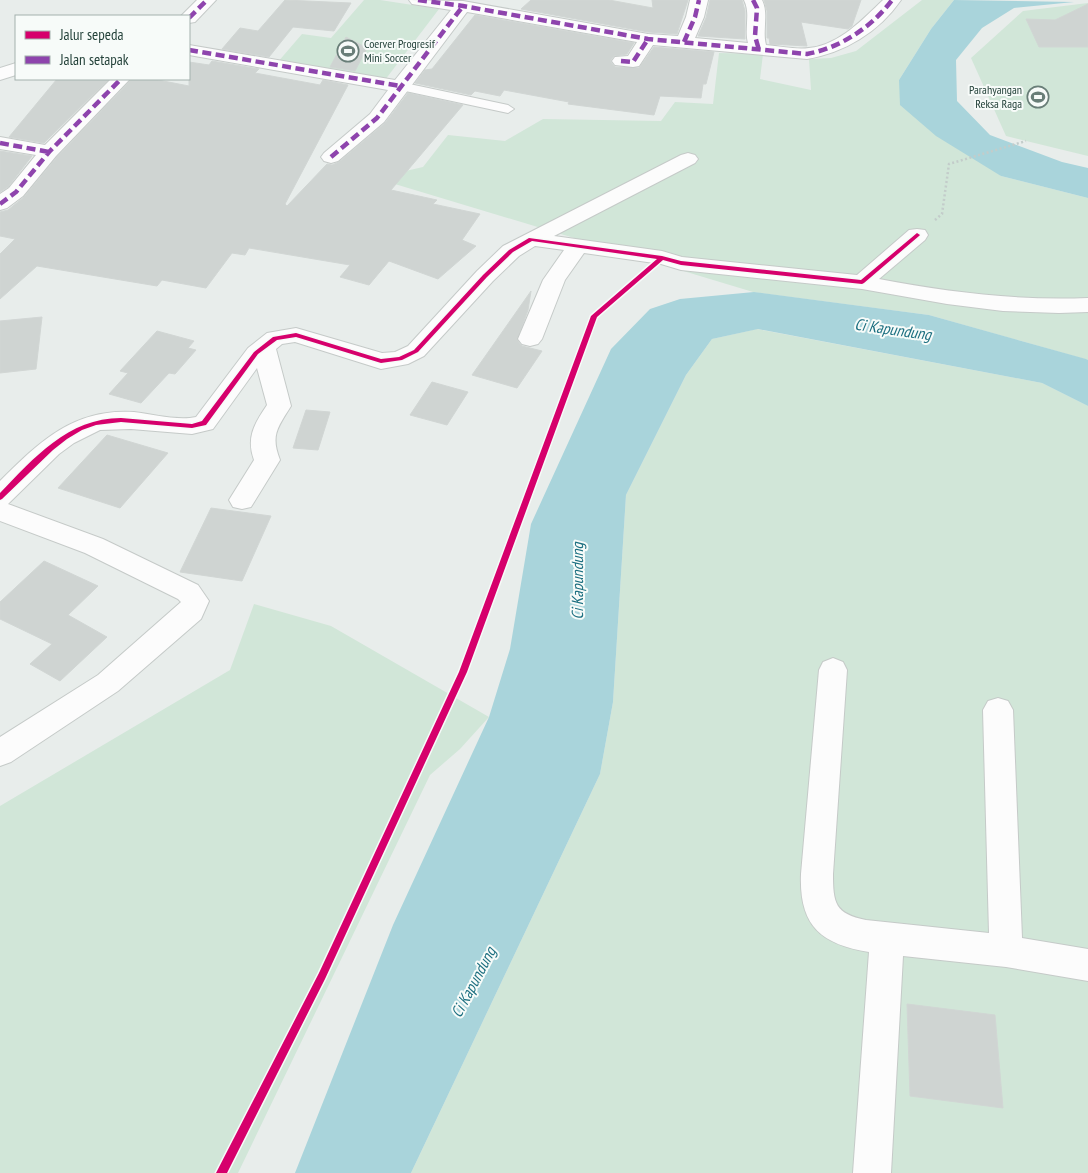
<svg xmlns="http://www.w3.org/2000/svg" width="1088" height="1173" font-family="'PT Sans Narrow',sans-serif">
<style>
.green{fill:#d1e6d8}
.water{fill:#a9d4db}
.building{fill:#cfd4d2;stroke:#d1d6d4}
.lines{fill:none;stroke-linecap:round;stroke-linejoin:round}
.lane-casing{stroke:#c5cac8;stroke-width:2}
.street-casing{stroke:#c5cac8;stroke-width:2}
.path{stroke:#c3ccca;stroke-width:2.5;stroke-dasharray:2 2.5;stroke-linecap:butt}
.lane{fill:#fcfcfc;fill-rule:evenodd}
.street{fill:#fcfcfc;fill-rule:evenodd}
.quiet{stroke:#8e44ad;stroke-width:4.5;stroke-dasharray:9 4.5;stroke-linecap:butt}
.cycleway-casing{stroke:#f7fbf9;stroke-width:3}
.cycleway{fill:#d6006c;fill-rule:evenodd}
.labels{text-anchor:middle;stroke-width:4;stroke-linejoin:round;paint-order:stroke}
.far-poi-label{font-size:12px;fill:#24423a;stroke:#f7fbf9;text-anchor:start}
.water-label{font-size:16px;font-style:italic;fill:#1c6f80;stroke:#f7fbf9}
</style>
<rect width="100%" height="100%" fill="#e8edeb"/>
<path class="green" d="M 364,0 L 380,0 L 439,9 L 385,80 L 277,63 L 302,34 L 331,38 Z
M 922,0 L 954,0 L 931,29 L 899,80 L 1001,176 L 1088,198 L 1088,360 L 929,315 L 753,292 L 375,178 L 423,167 L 448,135 L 505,141 L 543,119 L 661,121 L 675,102 L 713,104 L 719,53 L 763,54 L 760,79 L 811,90 L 809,59 L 831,58 L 856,51 Z
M 1088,3 L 1088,156 L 1006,136 L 971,58 L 1023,11 Z
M 757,329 L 1042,383 L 1088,406 L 1088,1173 L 411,1173 L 600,774 L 613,702 L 626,495 L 686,375 L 712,339 Z
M 254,604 L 331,626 L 489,717 L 460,749 L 430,775 L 238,1173 L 0,1173 L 0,806 L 230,670 Z"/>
<path class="water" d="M 954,0 L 1074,2 L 1014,8 L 982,28 L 956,60 L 957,101 L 990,135 L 1062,162 L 1088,168 L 1088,198 L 1001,176 L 936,136 L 900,105 L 899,80 L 931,29 Z
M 754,292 L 929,315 L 1086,359 L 1088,360 L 1088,406 L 1042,383 L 758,329 L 712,339 L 686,375 L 626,495 L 613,702 L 600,774 L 411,1173 L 295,1173 L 393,925 L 489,717 L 510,649 L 531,524 L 611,349 L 650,309 L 680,299 Z"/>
<path class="building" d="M 285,0 L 351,3 L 334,31 L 293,27 L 269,57 L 222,49 L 240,28 L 258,31 Z
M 531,0 L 609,0 L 653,8 L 652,0 L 688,0 L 677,34 L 648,32 L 521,9 Z
M 710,0 L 742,0 L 745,11 L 745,39 L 698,36 L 706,18 Z
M 764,0 L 861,0 L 852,26 L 848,29 L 801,22 L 807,46 L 770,44 L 769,38 L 767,38 L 767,11 Z
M 1088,4 L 1088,47 L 1039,47 L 1026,19 L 1055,20 Z
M 475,15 L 634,43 L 627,54 L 614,56 L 610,61 L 615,67 L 639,68 L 654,47 L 714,52 L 706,84 L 703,84 L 701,98 L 660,96 L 654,115 L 568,104 L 569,102 L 504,90 L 500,96 L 475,91 L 471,95 L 415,83 L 425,70 L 432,69 Z
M 346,37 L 367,48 L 355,71 L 330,67 Z
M 212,61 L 259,69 L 255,73 L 320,85 L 323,80 L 348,85 L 285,204 L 287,206 L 327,164 L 332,165 L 339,162 L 385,123 L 408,93 L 463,105 L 391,190 L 437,200 L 433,204 L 480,214 L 462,240 L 476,246 L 438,279 L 389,261 L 369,285 L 340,277 L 350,265 L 249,248 L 245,255 L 232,253 L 206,288 L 162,280 L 157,286 L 37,266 L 0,299 L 0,254 L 15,239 L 0,236 L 0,212 L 8,210 L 24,197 L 57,157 L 132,79 L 153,79 L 189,86 L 189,62 L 209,65 Z
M 57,79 L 109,79 L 44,143 L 9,137 Z
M 0,151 L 32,156 L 8,187 L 0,192 Z
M 531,291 L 528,310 L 517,340 L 522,346 L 542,351 L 517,388 L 472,375 Z
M 42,317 L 36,369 L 0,373 L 0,321 Z
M 157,331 L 194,341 L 188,348 L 196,350 L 175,374 L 169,373 L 141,403 L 109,394 L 128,373 L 120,371 Z
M 432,382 L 468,392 L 447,425 L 410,415 Z
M 306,410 L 330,412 L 318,450 L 293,448 Z
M 107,435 L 168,453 L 120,508 L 58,488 Z
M 211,508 L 271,516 L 242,581 L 180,572 Z
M 44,561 L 98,586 L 68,615 L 107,637 L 60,681 L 30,664 L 52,644 L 0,619 L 0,602 Z
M 907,1004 L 995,1015 L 1003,1108 L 910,1096 Z"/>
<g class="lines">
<g class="lane-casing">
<path id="lane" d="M 400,82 L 508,105 L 514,109 L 508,113 L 396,89 L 394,86 Z"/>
</g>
<g class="street-casing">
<path id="street" d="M 197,0 L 216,0 L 195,22 L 189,23 L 189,16 L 181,16 Z
M 409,0 L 463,1 L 648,34 L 678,36 L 686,17 L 690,0 L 708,0 L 704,17 L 695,38 L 748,43 C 744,28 751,14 744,0 L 762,0 C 769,14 762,30 766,45 C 780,46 796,50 809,48 C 839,45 862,20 883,0 L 901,0 C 879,32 844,53 807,59 L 653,45 L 639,66 L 633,67 L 615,65 L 612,61 L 615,57 L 628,56 L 637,42 L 467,12 L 384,122 L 338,161 L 331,163 L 324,161 L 321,157 L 324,153 L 370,114 L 388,90 L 189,55 L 189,45 L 395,80 L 451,10 L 412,4 Z
M 16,63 L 16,75 L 0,80 L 0,68 Z
M 111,79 L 130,79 L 56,156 L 23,196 L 7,208 L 0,210 L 0,194 L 9,188 L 36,155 L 0,149 L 0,137 L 45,145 Z
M 688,153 L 695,155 L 698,159 L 695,163 L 554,236 L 662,251 L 682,257 L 857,275 L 909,230 L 917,229 L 925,230 L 928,235 L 925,240 L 879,279 C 949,292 1017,301 1088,298 L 1088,312 L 1059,313 L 1003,311 L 947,304 L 862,289 L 681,270 L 661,264 L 584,253 L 565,280 L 542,339 L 538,344 L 530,346 L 522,344 L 518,339 L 543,280 L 564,250 L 535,246 L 519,256 L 493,281 L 424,356 L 408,364 L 381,369 L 295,342 L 282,344 L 276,349 L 291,406 C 278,427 270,435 280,460 L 251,507 L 242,509 L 233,507 L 229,500 L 254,460 C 246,438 254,424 267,405 L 257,368 L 213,429 L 192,434 L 131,429 L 100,430 L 74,443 L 59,454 L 8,504 L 103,539 L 198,585 L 209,601 L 201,619 L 118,691 L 11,762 L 0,766 L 0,737 L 98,675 L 181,602 L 178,599 L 85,553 L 0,521 L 0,481 C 40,441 74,408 134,412 C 153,414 177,421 196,417 L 248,348 L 267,333 L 296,328 L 382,353 L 395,352 L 408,346 L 477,271 L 503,246 L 681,155 Z
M 833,658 L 843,662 L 847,670 L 833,874 C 833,903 835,914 866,920 L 989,933 L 983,710 L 988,701 L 998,698 L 1008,701 L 1013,710 L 1022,938 L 1088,949 L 1088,981 L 1006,967 L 903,956 L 891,1173 L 853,1173 L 869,952 C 820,944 799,925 801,874 L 819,670 L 823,662 Z"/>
</g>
<path class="path" d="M 935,220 L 942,214 L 949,164 L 1026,141"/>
<use href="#lane" class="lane"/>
<use href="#street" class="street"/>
<path class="quiet" d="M 418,0 L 463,6 L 648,39 L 807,54 C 840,48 872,27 892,0
M 753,0 L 757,8 L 755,36 L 759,50
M 189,18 L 207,0
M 684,42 L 695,17 L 699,0
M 189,50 L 400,86
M 621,61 L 633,62 L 648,39
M 0,143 L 49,152
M 331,157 L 377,118 L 463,6
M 0,204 L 16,192 L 49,152 L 121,79"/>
<g class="cycleway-casing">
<path id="cycleway" d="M 917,233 L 920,235 L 919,236 L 864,283 L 862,284 L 681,265 L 663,260 L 597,317 L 467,672 L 325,979 L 227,1173 L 216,1173 L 319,973 L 459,672 L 591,316 L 657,259 L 532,241 L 513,252 L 487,277 L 418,352 L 402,360 L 381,363 L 296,337 L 277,340 L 258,354 L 206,425 L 192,428 L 121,422 L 96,425 L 82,430 L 67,439 L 53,450 L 2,499 L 0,500 L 0,493 C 34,458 68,418 121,418 L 192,424 L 202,421 L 254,352 L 273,337 L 296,333 L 381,359 L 399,357 L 414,350 L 483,275 L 509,250 L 529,238 L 662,256 L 681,261 L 861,280 Z"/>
</g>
<use href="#cycleway" class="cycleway"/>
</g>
<defs>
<g id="stadium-ring" transform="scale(1.125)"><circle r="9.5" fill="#f7fbf9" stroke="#697e78" stroke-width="1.5"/><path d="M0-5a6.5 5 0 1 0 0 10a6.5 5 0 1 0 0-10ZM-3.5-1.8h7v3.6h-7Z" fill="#697e78"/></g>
</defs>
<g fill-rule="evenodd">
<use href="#stadium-ring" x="348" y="51"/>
<use href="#stadium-ring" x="1038" y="97"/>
</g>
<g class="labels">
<g class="far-poi-label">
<text x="364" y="48">Coerver Progresif<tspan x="364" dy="14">Mini Soccer</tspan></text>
<text x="1022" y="94" text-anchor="end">Parahyangan<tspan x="1022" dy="14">Reksa Raga</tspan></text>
</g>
<g class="water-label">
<text transform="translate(893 329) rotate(8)" y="6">Ci Kapundung</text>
<text transform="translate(577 581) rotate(-90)" y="6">Ci Kapundung</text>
<text transform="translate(473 982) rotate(-62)" y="6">Ci Kapundung</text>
</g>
</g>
<rect x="15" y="15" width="175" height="65" fill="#f7fbf9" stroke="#a3b1ad"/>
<rect x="25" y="31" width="25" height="8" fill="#d6006c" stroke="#a3b1ad"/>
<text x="60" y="40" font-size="15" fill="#24423a">Jalur sepeda</text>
<rect x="25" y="56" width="25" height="8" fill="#8e44ad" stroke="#a3b1ad"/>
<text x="60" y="65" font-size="15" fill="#24423a">Jalan setapak</text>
</svg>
